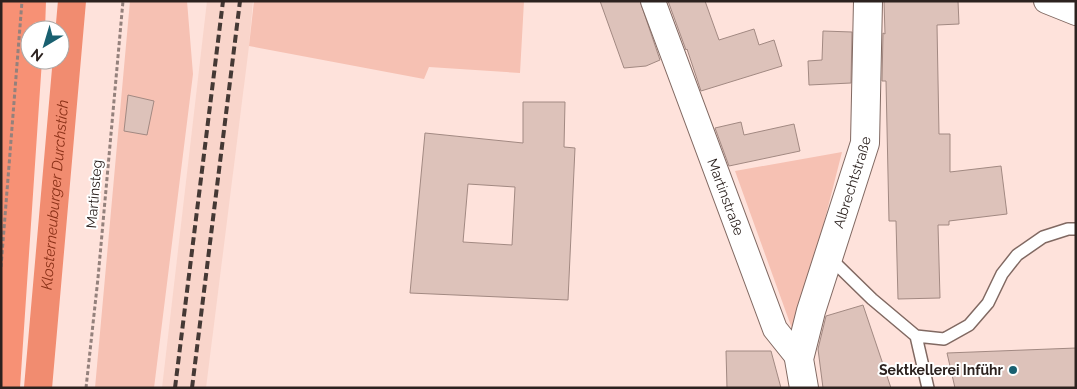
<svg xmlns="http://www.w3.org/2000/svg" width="1077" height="389" font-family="Raleway,sans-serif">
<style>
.built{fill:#f9d5cb}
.green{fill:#f6c1b3}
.forest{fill:#f79175}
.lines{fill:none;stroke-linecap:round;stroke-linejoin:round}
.canal{stroke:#f18c70;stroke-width:28}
.building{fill:#ddc2ba;stroke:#a28982;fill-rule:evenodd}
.lane-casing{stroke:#816962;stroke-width:14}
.street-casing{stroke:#816962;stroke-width:26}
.secondary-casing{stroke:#816962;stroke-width:30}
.path{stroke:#94817c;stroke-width:3;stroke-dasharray:4 2.5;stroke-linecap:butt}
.lane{stroke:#fff;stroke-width:11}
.street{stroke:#fff;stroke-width:24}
.secondary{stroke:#fff;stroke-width:28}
.rail{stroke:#453935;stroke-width:4;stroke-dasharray:8 4;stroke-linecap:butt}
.poi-dot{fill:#196070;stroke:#fff;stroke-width:2}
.labels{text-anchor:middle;stroke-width:4;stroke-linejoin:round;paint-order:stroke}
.street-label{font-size:14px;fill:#2c221f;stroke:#fff}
.poi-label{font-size:14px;font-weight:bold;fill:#2c221f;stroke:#fff;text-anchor:end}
.water-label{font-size:15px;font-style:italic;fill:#8a3017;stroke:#fff}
</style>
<rect width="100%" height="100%" fill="#fee2db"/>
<path class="built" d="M 207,1 L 253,1 L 249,46 L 206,388 L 162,388 Z"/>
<path class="green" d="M 130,1 L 187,1 L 193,74 L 154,388 L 95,388 Z
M 254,1 L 524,1 L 520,73 L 429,67 L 424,79 L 249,46 Z
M 842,152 L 795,337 L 735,171 Z"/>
<path class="forest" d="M 1,1 L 46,1 L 45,30 L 30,30 L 30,60 L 42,60 L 20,388 L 1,388 Z"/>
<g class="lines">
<path class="canal" id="s1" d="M 38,388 L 72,1"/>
</g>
<path class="building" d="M 600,1 L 640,1 L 660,60 L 646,66 L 624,68 Z
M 668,1 L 705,1 L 719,40 L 754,29 L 759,45 L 774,40 L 782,66 L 701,91 L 687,49 L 686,50 Z
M 884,1 L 958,1 L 959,24 L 937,25 L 939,134 L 950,134 L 950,172 L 1001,166 L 1007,214 L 949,221 L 949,225 L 938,225 L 940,298 L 898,299 L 896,221 L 889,221 L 886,81 L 882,81 L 883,33 L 885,34 Z
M 823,31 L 852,32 L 851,83 L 809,85 L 808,61 L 822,60 Z
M 128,95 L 154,101 L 147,135 L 124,131 Z
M 523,102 L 565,102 L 564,147 L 575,148 L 568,300 L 410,293 L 425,133 L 523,143 ZM 468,184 L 515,187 L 512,245 L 463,242 Z
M 741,122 L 744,135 L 794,124 L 800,151 L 729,166 L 715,128 Z
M 863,305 L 891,388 L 823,388 L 818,349 L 826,316 Z
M 1076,348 L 1076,388 L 955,388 L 947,353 Z
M 726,351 L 771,351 L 781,388 L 727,388 Z"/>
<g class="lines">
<g class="lane-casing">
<path id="lane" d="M 829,257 L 872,299 L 916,336 L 944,339 L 969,325 L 988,303 L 1002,274 L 1017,255 L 1043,237 L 1068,229 L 1076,229
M 916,336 L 928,388"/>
</g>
<g class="street-casing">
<g id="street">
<path id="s2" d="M 653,1 L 775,329 L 799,359"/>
<path d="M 1046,1 L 1076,13"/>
</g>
</g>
<g class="secondary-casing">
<g id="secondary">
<path id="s3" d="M 804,388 L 799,359 L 811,311 L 865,143 L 868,1"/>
</g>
</g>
<path class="path" d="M 1,267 L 22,1
M 86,388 L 98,278 L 123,1"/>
<use href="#lane" class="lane"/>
<use href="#street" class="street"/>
<use href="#secondary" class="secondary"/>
<path class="rail" d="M 175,388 L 223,1
M 192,388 L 240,1"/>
</g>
<circle class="poi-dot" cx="1013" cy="370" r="5"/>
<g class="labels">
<g class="street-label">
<text dy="5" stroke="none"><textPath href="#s3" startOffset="214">Albrechtstraße</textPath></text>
<text transform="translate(94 194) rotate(-85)" y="5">Martinsteg</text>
<text dy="5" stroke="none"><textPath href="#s2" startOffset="209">Martinstraße</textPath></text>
</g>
<g class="poi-label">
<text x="1003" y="375">Sektkellerei Inführ</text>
</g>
<g class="water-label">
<text dy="5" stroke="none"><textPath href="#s1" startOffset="194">Klosterneuburger Durchstich</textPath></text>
</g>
</g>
<rect width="1077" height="389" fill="none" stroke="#2c221f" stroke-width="5"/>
<g transform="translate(45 45) rotate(218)"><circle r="24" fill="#ffffff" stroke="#aba7a5"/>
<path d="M0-4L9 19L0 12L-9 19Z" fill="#196070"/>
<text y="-8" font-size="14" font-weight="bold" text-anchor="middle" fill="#2c221f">N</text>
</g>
</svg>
